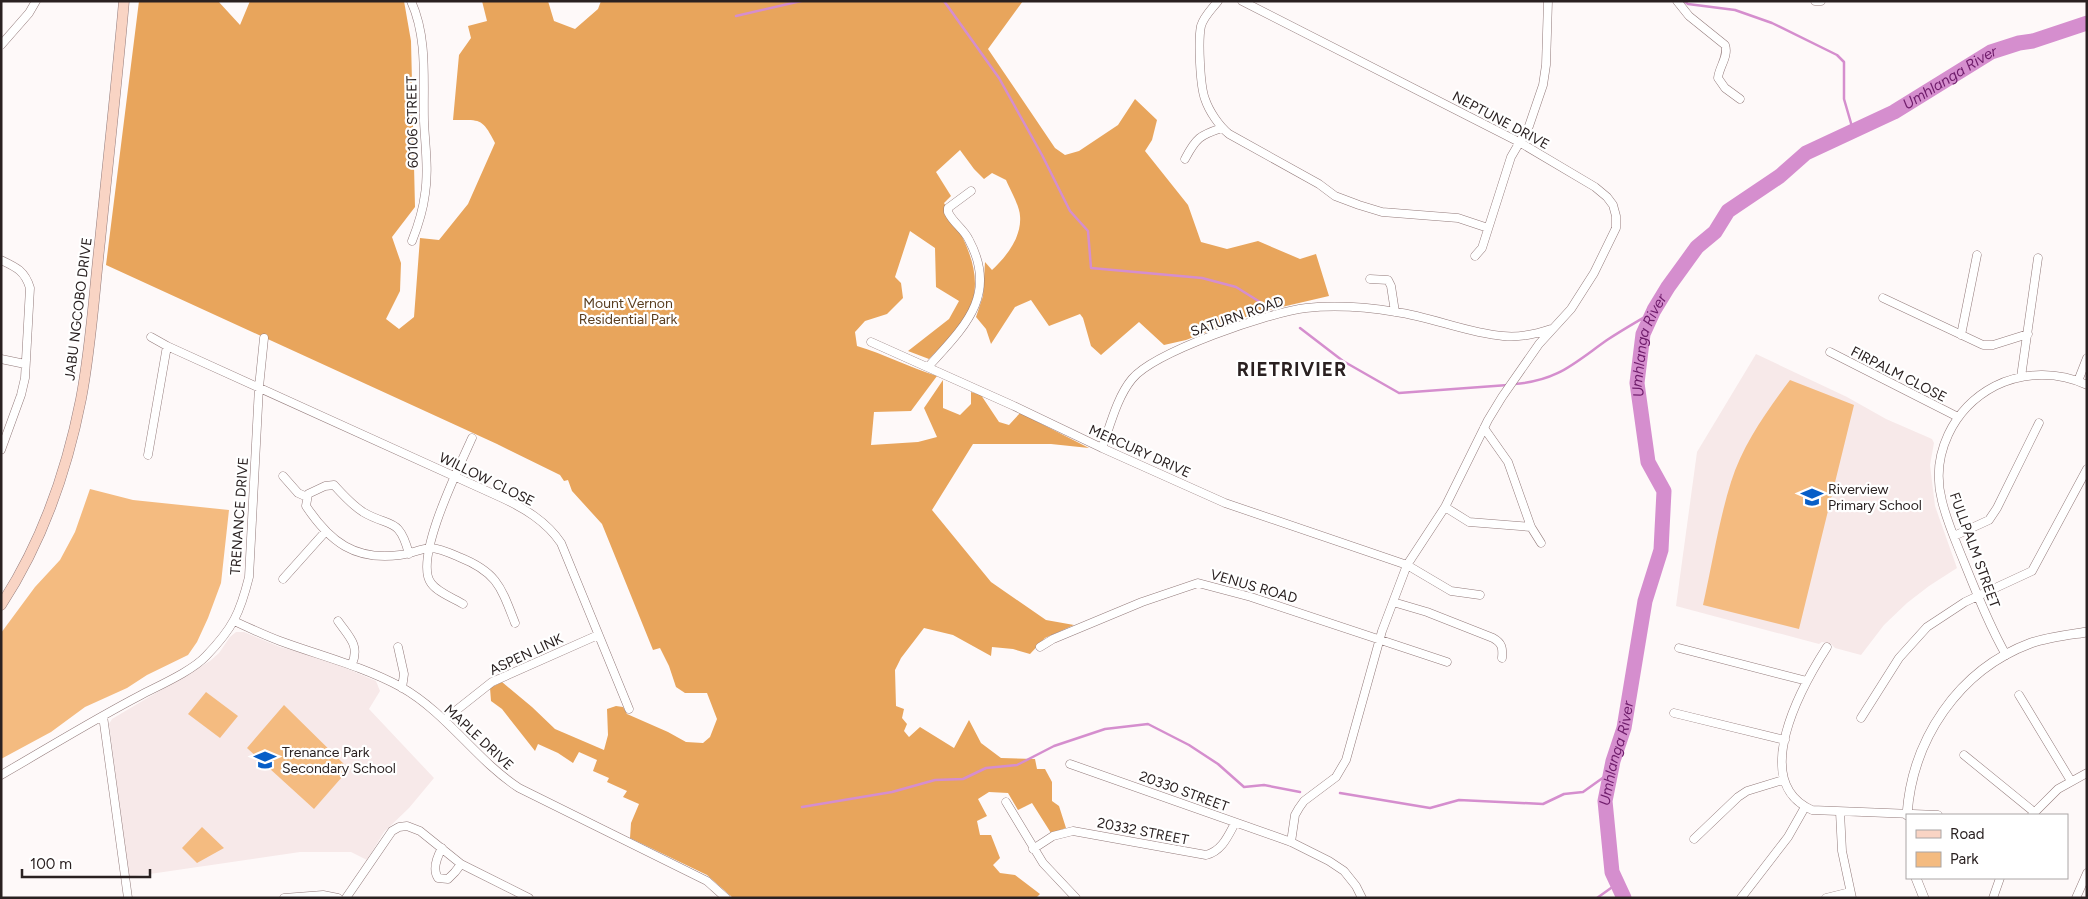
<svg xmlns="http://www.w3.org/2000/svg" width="2088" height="899" font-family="Figtree,sans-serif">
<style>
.built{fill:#f7e9e9}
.green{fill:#f4bb80}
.forest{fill:#e8a55c}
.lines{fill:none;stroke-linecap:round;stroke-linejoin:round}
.stream{stroke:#d58ece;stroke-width:2.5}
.river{stroke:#d58ece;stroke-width:15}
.minor-casing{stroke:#937b7b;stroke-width:9}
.tertiary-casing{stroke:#937b7b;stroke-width:10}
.secondary-casing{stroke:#937b7b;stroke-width:11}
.minor{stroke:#fff;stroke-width:8}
.tertiary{stroke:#fff;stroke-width:9}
.secondary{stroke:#f9d4c4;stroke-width:10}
.labels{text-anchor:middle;stroke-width:4.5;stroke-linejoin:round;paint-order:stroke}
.street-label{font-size:14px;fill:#2a2121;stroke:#fff}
.park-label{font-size:14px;fill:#593d1f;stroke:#fff}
.poi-label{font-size:14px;fill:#2a2121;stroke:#fff;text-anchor:start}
.water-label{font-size:15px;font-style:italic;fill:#6f1c6b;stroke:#fff}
.district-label{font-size:19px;font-weight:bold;letter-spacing:1px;fill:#2a2121;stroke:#fff}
</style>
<rect width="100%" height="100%" fill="#fef9f9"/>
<path class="built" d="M 1756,354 L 1847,397 L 1886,419 L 1932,439 L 1934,443 L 1930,465 L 1935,506 L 1957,568 L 1929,586 L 1907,603 L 1884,625 L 1861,655 L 1835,648 L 1831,644 L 1822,642 L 1819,644 L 1676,606 L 1697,452 Z
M 236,632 L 244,632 L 280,647 L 320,657 L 376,681 L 380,691 L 369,709 L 434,778 L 409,808 L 384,832 L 367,860 L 351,852 L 300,852 L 129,877 L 109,724 L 112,719 L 122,713 L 210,661 L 219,653 L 230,637 Z"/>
<path class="green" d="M 1790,380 L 1854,405 L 1799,629 L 1703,605 C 1712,565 1719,520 1731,482 C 1743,444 1767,411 1790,380 Z
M 90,489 L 133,500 L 229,510 L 221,583 L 208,618 L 197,642 L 188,655 L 147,675 L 127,688 L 85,707 L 51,732 L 1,759 L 1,633 L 35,587 L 60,560 L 75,532 Z
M 206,692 L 238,716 L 220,738 L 188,714 Z
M 284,705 L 349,769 L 314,809 L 247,748 Z
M 202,827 L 224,848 L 197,863 L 182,848 Z"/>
<path class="forest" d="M 139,1 L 218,1 L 240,25 L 250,1 L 404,1 L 411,41 L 415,207 L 392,237 L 401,263 L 400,291 L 386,319 L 399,329 L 414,317 L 420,238 L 439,240 L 468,204 L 495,143 C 482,117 480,120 453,120 L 459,55 L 471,38 L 468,26 L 487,21 L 482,1 L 548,1 L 554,21 L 575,29 L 598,9 L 601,1 L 1023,1 L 988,49 L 1055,148 L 1065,155 L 1079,151 L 1118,125 L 1135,99 L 1157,120 L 1152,140 L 1145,151 L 1188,205 L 1201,242 L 1227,249 L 1258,241 L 1300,259 L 1316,254 L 1329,296 L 1256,313 L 1186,340 L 1164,345 L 1139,322 L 1101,355 L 1091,346 L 1083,318 L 1080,314 L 1049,326 L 1031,300 L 1015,307 L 991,344 L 986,329 L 976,317 L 983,296 L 985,262 L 992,270 C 1006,257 1022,237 1020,216 C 1020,207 1010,189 1006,180 L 992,173 L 984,179 L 974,169 L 960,150 L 936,172 L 951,196 L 944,203 C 963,237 988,276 967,315 C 958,331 941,346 929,359 L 908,351 L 949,319 L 959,301 L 936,287 L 935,248 L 910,231 L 895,277 L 901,283 L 903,298 L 887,314 L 865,321 L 855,332 L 857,346 C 884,354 909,367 937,376 L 911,411 L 874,412 L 871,445 L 918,442 L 937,437 L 924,408 L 943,380 L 943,408 L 960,415 L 971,404 L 971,392 L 981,395 L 999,422 L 1009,425 L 1020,413 L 1089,448 L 1051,444 L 973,444 L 932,510 L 991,582 L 1046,620 L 1074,625 L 1045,638 L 1030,654 L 1013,649 L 992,647 L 991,656 L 953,635 L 924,628 L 901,658 L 895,670 L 896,706 L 904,709 L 902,718 L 907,724 L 904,731 L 909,737 L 920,727 L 954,748 L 969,720 L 981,743 L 1001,758 L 1035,759 L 1037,769 L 1045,769 L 1052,782 L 1052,801 L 1059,806 L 1066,828 L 1051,833 L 1032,803 L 1018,810 L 1008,793 L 989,792 L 978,799 L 987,816 L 977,821 L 980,835 L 991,835 L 1000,858 L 993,865 L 1000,873 L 1015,875 L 1040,894 L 1036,898 L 733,898 L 707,875 L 630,838 L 631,823 L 639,804 L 623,797 L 627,791 L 607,782 L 609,778 L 593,771 L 597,760 L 579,752 L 573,763 L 558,753 L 538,744 L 535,751 L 502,709 L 491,701 L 490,688 L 502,682 L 532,707 L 555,729 L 604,750 L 608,735 L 607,709 L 616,706 L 623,707 L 627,714 L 668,732 L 686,742 L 703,743 L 710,737 L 717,719 L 707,693 L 685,693 L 676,687 L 669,666 L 660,648 L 653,650 L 602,524 L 572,491 L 568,480 L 564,481 L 560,475 L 497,444 L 106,265 Z"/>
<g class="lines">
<path class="stream" d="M 944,1 L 999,78 L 1042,155 L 1070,211 L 1088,231 L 1091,268 L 1202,278 L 1236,287 L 1260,302
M 1684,1 L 1688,4 L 1735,10 L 1772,23 L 1837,55 L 1844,62 L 1844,99 L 1853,130
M 736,16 L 801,1
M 1300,328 L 1343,361 L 1399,393 L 1508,385
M 1514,384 C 1557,381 1573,364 1607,340 C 1622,330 1638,321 1653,312
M 1340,793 L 1430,808 L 1459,800 L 1543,804 L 1564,794 L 1583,792 L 1611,772
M 802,807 L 892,792 L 935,780 L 963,779 L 986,768 L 1017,765 L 1054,746 L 1105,729 L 1148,724 L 1189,745 L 1218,764 L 1244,787 L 1264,785 L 1300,792
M 1597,898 L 1618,883"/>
<path class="river" id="s1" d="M 1624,898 L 1612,872 L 1605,801 L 1613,761 L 1624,728 L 1645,601 L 1661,550 L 1664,491 L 1648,462 L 1637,383 L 1643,334 L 1654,310 L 1668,287 L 1697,247 L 1715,232 L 1728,211 L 1780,176 L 1806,153 L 1894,112 L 1991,52 L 2019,43 L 2033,41 L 2087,23"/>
<g class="minor-casing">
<path id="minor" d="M 411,1 C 428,38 423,82 424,121 C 425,145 429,170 425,194 C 423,210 418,226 412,241
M 1218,1 C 1212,9 1204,16 1201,26 C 1198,40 1200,86 1205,99 C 1209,111 1219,126 1229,134 L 1319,184 L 1335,196 L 1359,205 L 1382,212 L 1458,218 L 1488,228
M 1242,1 L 1519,142 L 1595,187 L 1607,197 L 1613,205 L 1616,216 L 1616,228 L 1594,273 L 1571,309 L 1539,344 L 1502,397 L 1488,420 L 1445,507 L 1407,565 L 1382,631 L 1346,760 L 1336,777 L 1304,801 L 1299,808 L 1295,815 L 1291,842
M 1677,1 L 1689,16 L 1725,45 C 1729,56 1719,67 1718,78 L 1725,88 L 1740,99
M 1815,1 L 1821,1
M 1,45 L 29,13 L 36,1
M 1185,159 C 1196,138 1200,135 1222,128
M 1475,256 L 1482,248 L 1511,157 L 1529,126 L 1543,85 L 1546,65 L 1548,1
M 1,260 C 16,267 25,271 30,288 L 25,378 L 21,395 L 1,450
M 1370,279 L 1388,280 L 1391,286 L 1395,312
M 1883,298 L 1983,345 L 1993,345 L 2028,334
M 1961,335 L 1977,255
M 151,337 L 167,346 L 500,497 C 524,508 546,521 561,543 L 629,709
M 871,342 L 1014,406 L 1102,448 L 1225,503 L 1407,565 L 1451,591 L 1480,595
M 1830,352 L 1958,417
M 1,359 L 25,364
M 928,367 C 963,328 999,296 969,240 C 964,229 953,223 948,212 L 948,208 L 971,191
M 2021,377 L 2038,258
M 2078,381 L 2087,358
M 1484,428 L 1508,462 L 1531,527 L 1541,543
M 1102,448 C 1110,426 1117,397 1132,379 C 1154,352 1270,312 1306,308 C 1336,305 1366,307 1396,312 C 1432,317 1467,333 1503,336 C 1519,338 1536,334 1551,329
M 148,455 L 167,346
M 283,476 L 298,493 L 307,497
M 1445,507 L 1469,522 L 1531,527
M 1954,536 L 1989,520 L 1997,508 L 2039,423
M 409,554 C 399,516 390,528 363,512 C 352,505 343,495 334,485 L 325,486 L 308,494 L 306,506 C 330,542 355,561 400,555 C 410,554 420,549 430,548 C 439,548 450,553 459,557 C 497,572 501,587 515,623
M 283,579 L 326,531
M 1393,602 L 1427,612 L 1493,638 C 1502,643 1503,648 1502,658
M 463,604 C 453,598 437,592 431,583 C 413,559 460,465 472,438
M 234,621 C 249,628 264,635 280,641 C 321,656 362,666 401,687 C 447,713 476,760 519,788 L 707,881 L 726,898
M 338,621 C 349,637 360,645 352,664
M 398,647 L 404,674 L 402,688
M 1040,647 L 1053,639 L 1142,602 L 1198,583 L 1251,597 L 1447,662
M 1827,647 C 1802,686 1748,782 1812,810 L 1938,815
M 1679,648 L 1807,681
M 2006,655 C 1989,625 1977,594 1964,562 C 1956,542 1947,522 1942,501 C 1930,455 1953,408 1995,386 C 2024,372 2058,371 2087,385
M 2019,695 L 2071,781
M 1674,713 L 1785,740
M 103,716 L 128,898
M 1861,718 L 1899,658 L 1927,627 L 1965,602 L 2032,571 L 2087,469
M 444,720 L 492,682 L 598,635
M 1964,755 L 2034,812
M 1070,764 L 1291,842 L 1329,861 L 1344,871 L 1356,886 L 1362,898
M 1,775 C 48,748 93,720 141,695 C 160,685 192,671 206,656 C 233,628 240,613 249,577 L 259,387 L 264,338
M 1006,802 L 1043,863 L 1076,898
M 1840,812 L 1842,851 L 1852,898
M 2032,815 L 2058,789 L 2087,773
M 1694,839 L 1738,797 L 1747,791 L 1783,780
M 442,848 C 437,857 432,869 438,878 L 448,879 L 455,872 L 461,864
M 1033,849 L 1053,836 L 1073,831 L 1206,855 C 1222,851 1228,836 1235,823
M 284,898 L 323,895 L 338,898
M 346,898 L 392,831 L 399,827 L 407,826 L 420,831 L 461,864 L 529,898
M 1741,898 L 1788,837 L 1805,807
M 1826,898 L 1850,892
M 1993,898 L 2000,878
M 2076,898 L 2087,873"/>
</g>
<g class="tertiary-casing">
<path id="tertiary" d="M 1907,815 C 1912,740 1958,670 2031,643 C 2049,637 2068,635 2087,632
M 1916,878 L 1924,898"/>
</g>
<g class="secondary-casing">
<path id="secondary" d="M 1,605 C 41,544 67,470 81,399 C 91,347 94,294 100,241 C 108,161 117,81 124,1"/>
</g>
<use href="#minor" class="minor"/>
<use href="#tertiary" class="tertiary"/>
<use href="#secondary" class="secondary"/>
</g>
<defs>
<g id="school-bare" transform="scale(1.725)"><path d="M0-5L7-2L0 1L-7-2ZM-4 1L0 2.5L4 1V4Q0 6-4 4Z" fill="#075ec7" stroke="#fff" stroke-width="2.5" paint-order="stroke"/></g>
</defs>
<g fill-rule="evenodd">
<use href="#school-bare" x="1812" y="497"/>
<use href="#school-bare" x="265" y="760"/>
</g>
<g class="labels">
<g class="street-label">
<text transform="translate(1501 120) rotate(28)" y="5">NEPTUNE DRIVE</text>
<text transform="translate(412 122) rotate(-91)" y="5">60106 STREET</text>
<text transform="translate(78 309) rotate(-83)" y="5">JABU NGCOBO DRIVE</text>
<text transform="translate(1237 316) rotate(-19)" y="5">SATURN ROAD</text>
<text transform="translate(1899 374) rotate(27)" y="5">FIRPALM CLOSE</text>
<text transform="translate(1140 451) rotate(24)" y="5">MERCURY DRIVE</text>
<text transform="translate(487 479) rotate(26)" y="5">WILLOW CLOSE</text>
<text transform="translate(239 516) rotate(-86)" y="5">TRENANCE DRIVE</text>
<text transform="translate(1975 550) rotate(70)" y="5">FULLPALM STREET</text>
<text transform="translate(1254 586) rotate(16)" y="5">VENUS ROAD</text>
<text transform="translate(526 654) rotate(-25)" y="5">ASPEN LINK</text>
<text transform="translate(479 737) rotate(43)" y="5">MAPLE DRIVE</text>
<text transform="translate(1184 791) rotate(20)" y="5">20330 STREET</text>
<text transform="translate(1143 831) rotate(11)" y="5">20332 STREET</text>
</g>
<g class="park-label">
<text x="628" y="308">Mount Vernon<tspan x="628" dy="16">Residential Park</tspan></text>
</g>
<g class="poi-label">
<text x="1828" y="494">Riverview<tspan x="1828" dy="16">Primary School</tspan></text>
<text x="282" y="757">Trenance Park<tspan x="282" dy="16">Secondary School</tspan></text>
</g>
<g class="water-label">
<text dy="5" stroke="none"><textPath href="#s1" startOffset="990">Umhlanga River</textPath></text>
<text dy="5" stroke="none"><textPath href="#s1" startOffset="569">Umhlanga River</textPath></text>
<text dy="5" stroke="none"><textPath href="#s1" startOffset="149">Umhlanga River</textPath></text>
</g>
<g class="district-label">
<text x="1292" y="376">RIETRIVIER</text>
</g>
</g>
<rect width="2088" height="899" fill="none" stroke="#2a2121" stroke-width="5"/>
<rect x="1906" y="814" width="162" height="65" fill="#ffffff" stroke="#aaa6a6"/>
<rect x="1916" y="830" width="25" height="8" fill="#f9d4c4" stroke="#aaa6a6"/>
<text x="1950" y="839" font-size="15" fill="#2a2121">Road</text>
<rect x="1916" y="852" width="25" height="15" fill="#f4bb80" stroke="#aaa6a6"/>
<text x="1950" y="864" font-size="15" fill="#2a2121">Park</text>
<path d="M22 869v8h128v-8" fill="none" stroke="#2a2121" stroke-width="2.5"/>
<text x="30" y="869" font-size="15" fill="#2a2121" stroke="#ffffff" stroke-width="4" paint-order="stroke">100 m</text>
</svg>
